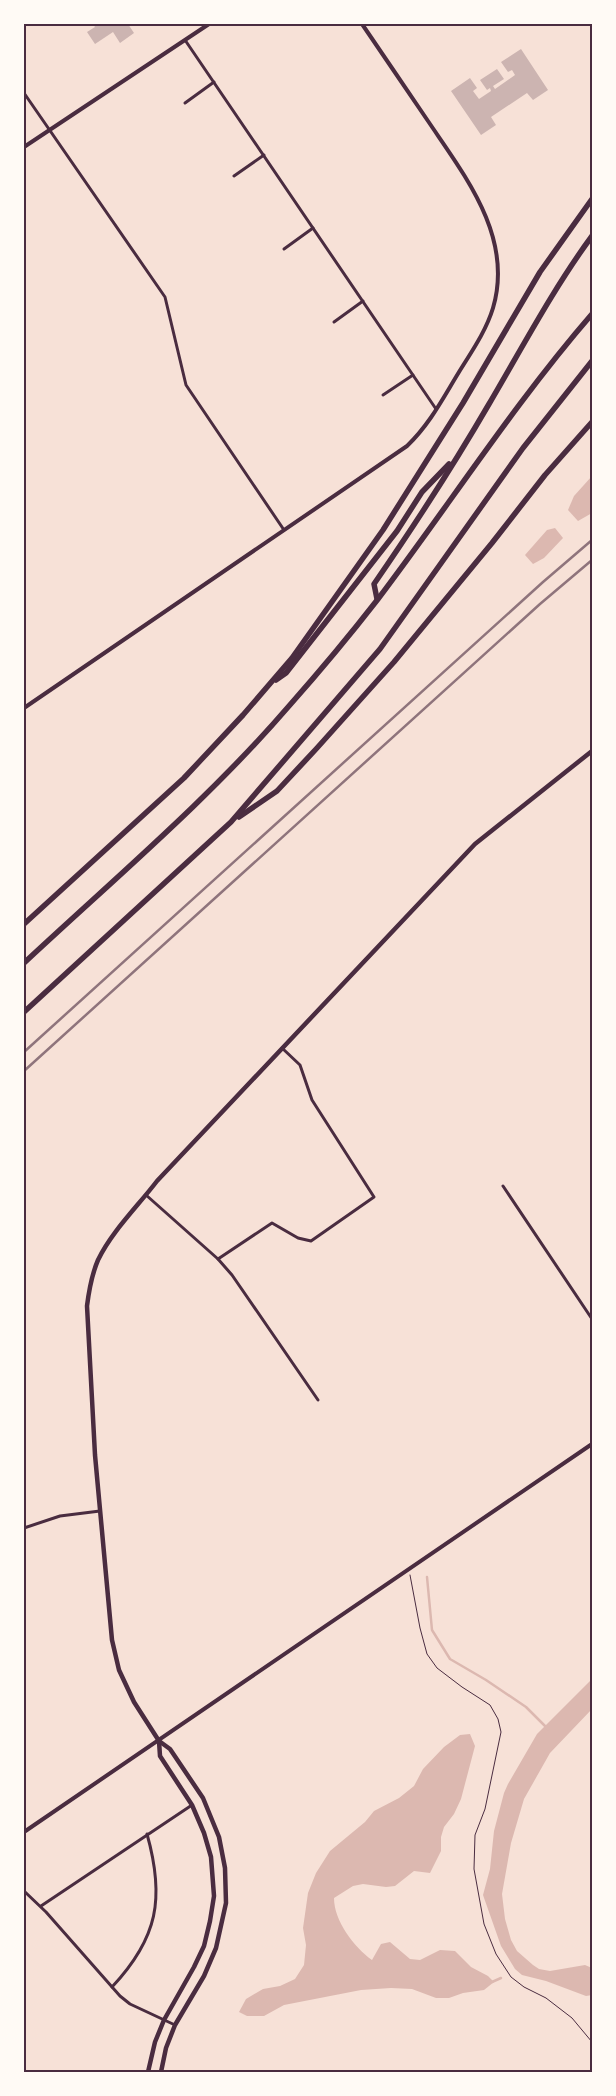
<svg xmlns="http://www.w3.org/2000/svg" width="616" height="2096" viewBox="0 0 616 2096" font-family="'Asap Condensed',sans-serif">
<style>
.water{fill:#dcb8b0}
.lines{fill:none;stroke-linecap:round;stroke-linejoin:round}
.stream{stroke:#dcb8b0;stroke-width:2.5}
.building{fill:#ccb4b1}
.path{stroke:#4a2c40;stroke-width:1}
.minor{stroke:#4a2c40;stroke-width:3}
.tertiary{stroke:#4a2c40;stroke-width:4}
.secondary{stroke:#4a2c40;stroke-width:4.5}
.motorway{stroke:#4a2c40;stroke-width:5.5}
.rail{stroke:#8f747c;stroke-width:2.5}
.neatline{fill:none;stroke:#4a2c40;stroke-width:2}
</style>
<rect width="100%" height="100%" fill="#f7e1d7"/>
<g class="water">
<polygon points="592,476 592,513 578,521 568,510 574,496"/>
<polygon points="555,528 563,538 544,558 533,564 525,555 547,530"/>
<polygon points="592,1679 592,1709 550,1753 524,1799 511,1843 502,1894 505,1919 511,1940 517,1951 533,1965 539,1969 550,1971 585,1965 592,1968 592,1995 586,1996 546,1981 522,1975 515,1969 501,1946 483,1895 490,1869 494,1831 504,1793 508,1784 537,1734"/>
<path d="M470,1734L475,1746L461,1799L454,1814L444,1827L441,1837V1851L430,1873L414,1871L395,1886L386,1887L363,1884L353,1886L334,1898C334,1921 354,1947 372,1960L381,1944L390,1942L410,1959L420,1960L440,1950L455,1951L471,1967L488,1976L494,1982L484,1990L463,1993L449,1998H436L412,1989L391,1988L361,1990L284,2005L264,2016H247L239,2012L246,1999L263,1989L280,1986L295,1979L304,1965L306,1945L303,1928L308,1893L316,1873L330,1851L365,1822L374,1811L399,1798L414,1786L423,1769L444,1747L460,1735Z"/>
</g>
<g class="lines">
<g class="stream">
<polyline points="427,1577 432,1630 450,1659 486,1680 526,1707 548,1729"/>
<polyline points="492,1982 501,1978"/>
</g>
</g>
<g class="building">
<polygon points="93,24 128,24 134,33 120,43 113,32 95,44 87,32 95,27"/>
<polygon points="521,49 548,90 533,100 527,93 491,117 496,125 481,135 451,91 470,78 477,88 473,91 479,99 491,91 490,88 487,90 480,80 497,69 504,79 493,86 495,89 515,75 512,70 508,72 501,62"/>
</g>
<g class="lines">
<polyline class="path" points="410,1575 420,1628 427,1654 437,1668 462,1687 490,1705 498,1719 501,1732 485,1809 475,1835 474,1869 484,1924 496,1954 511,1977 524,1987 546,1998 572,2018 592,2042"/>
<g class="minor">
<polyline points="185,40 436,409"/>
<polyline points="24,93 165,297 186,385 284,530"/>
<polyline points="185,103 214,82"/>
<polyline points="234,176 264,155"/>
<polyline points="284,249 313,228"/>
<polyline points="334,322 363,301"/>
<polyline points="383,395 413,375"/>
<polyline points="503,1186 592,1319"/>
<polyline points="146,1195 218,1259 232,1275 318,1400"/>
<polyline points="218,1259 272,1223 298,1238 311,1241 374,1197 312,1100 300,1065 282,1048"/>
<polyline points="24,1528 60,1516 100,1511"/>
<polyline points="24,1891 46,1912 120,1996 130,2004 175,2025"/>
<polyline points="41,1906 192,1805"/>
<path d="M112,1987C158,1938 165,1898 147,1834"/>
</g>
<g class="tertiary">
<polyline points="24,147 209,24"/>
<path d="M24,708L407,446C430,424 443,398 459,372C472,351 486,331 493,308C514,237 465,176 428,121C406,89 384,56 362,24"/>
<polyline points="24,1832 592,1444"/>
</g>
<g class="secondary">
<polyline points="148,2072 155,2042 164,2020 194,1967 204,1946 210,1921 214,1896 211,1857 204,1833 192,1805 160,1756 159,1741"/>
<path d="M161,2072L166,2048L175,2025L204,1976L216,1948L226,1903L225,1868L219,1837L203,1798L170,1749L159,1741L134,1702L119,1670L112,1640L95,1455L87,1306C89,1290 92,1274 98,1260C112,1231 138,1206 157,1181L475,844L592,751"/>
</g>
<g class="motorway">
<path d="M377,599L374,584C414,526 453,466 489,404C522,348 553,289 592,236"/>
<polyline points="276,680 286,673 397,531 422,492 449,464"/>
<polyline points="239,817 277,791 317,748 394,662 492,543 545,475 592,422"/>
<polyline points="24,924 184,778 243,715 292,658 383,530 463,403 540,272 592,199"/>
<path d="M24,963C114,879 209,799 289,706C320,671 350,635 378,599C450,504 514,404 592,314"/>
<polyline points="24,1012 231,822 380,649 523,448 592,361"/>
</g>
<g class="rail">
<polyline points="24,1052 543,582 592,540"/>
<polyline points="24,1071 540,604 592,560"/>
</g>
</g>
<rect width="616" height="2096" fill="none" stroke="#fffaf5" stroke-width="50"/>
<rect x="25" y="25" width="566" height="2046" class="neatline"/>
</svg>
